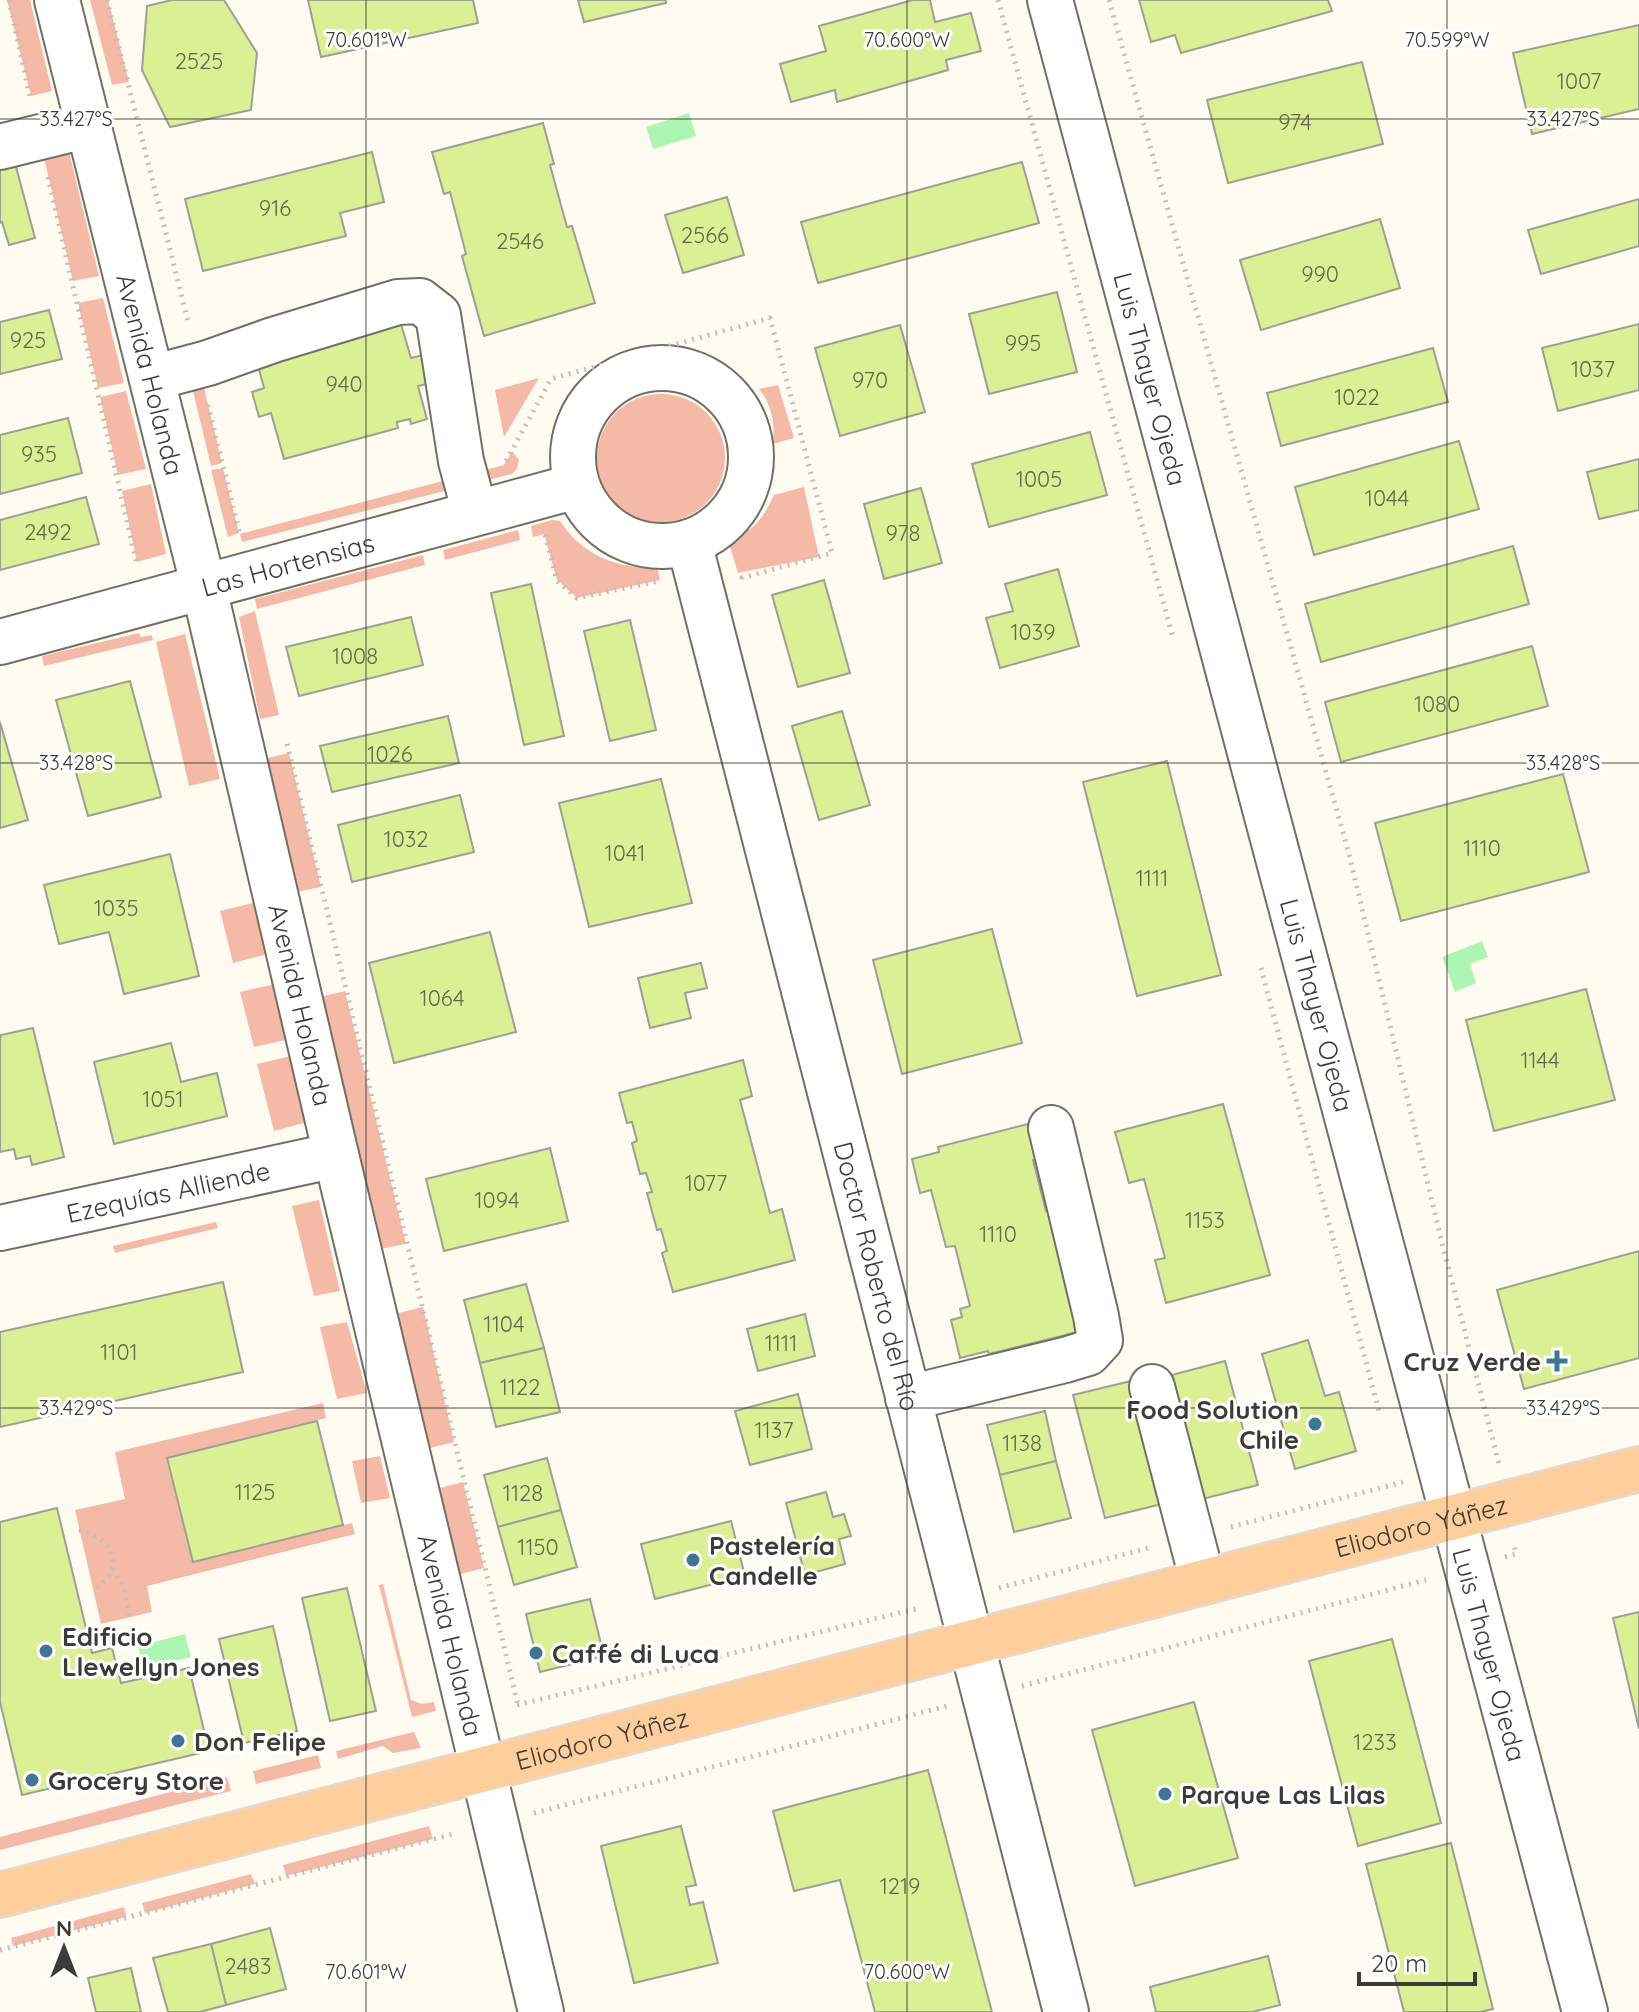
<svg xmlns="http://www.w3.org/2000/svg" width="1639" height="2012" viewBox="0 0 1639 2012" font-family="Quicksand,sans-serif">
<style>
.green{fill:#f5b9a7}
.water{fill:#adf5b2}
.building{fill:#dbef95;stroke:#9da096;stroke-width:2}
.lines{fill:none;stroke-linecap:round;stroke-linejoin:round}
.minor-casing{stroke:#726f65;stroke-width:48}
.major-casing{stroke:#dcdcdb;stroke-width:48}
.path{stroke:#c3bfb6;stroke-width:5;stroke-dasharray:2 6;stroke-linecap:butt}
.minor{stroke:#fff;stroke-width:44}
.major{stroke:#fece9c;stroke-width:44}
.ticks{fill:none;stroke:#3d3b37;stroke-width:2;stroke-opacity:0.45}
.poi-dot{fill:#3d7790;stroke:#fff;stroke-width:3}
.labels{text-anchor:middle;dominant-baseline:central;stroke-width:6;stroke-linejoin:round;paint-order:stroke}
.number-label{font-size:22px;fill:#64684e}
.street-label{font-size:26px;fill:#3d3b37;stroke:#fff}
.poi-label{font-size:26px;font-weight:bold;fill:#3d3b37;stroke:#fff;text-anchor:start}
.ticks-label{font-size:20px;text-anchor:middle;fill:#3d3b37;stroke:#fff;stroke-width:6;stroke-linejoin:round;paint-order:stroke}
</style>
<rect width="100%" height="100%" fill="#fffbf0"/>
<g class="green">
<polygon points="7,0 30,0 52,91 31,96"/>
<polygon points="90,0 108,0 129,82 112,85"/>
<polygon points="64,131 99,276 73,281 39,137"/>
<polygon points="103,298 124,383 98,388 78,303"/>
<polygon points="199,366 222,463 211,466 188,370"/>
<polygon points="539,378 504,437 495,390"/>
<path d="M778,385L794,438L773,444C775,424 772,405 759,389Z"/>
<polygon points="126,391 146,469 118,475 100,397"/>
<circle cx="661" cy="458" r="64"/>
<polygon points="512,451 519,460 517,469 512,474 242,542 240,534 504,465"/>
<polygon points="223,468 239,533 228,537 211,470"/>
<polygon points="151,484 166,554 137,562 122,491"/>
<path d="M804,487L819,557L738,573L728,540C753,532 763,519 774,495Z"/>
<path d="M552,520L560,521C581,554 619,571 657,566L660,580L577,598L557,580L544,534L533,537L531,526Z"/>
<polygon points="518,530 520,540 445,560 443,550"/>
<polygon points="423,555 425,565 257,609 255,599"/>
<polygon points="255,611 279,715 260,719 239,617"/>
<polygon points="139,633 141,637 152,635 153,640 44,666 42,656"/>
<polygon points="185,634 220,779 189,786 156,642"/>
<polygon points="289,753 321,887 297,892 268,758"/>
<polygon points="253,903 268,954 233,963 220,911"/>
<polygon points="275,984 290,1039 254,1047 240,992"/>
<polygon points="345,991 406,1244 380,1249 320,997"/>
<polygon points="295,1055 311,1121 274,1131 257,1064"/>
<polygon points="319,1200 340,1291 314,1296 292,1206"/>
<polygon points="216,1222 218,1228 115,1253 113,1246"/>
<polygon points="423,1307 454,1442 426,1449 394,1314"/>
<polygon points="347,1322 367,1393 337,1399 320,1327"/>
<polygon points="323,1403 326,1418 166,1458 193,1562 352,1523 355,1534 147,1586 152,1612 101,1624 75,1510 125,1499 115,1452"/>
<polygon points="380,1456 390,1498 361,1503 352,1461"/>
<polygon points="463,1482 484,1568 457,1575 436,1489"/>
<polygon points="383,1584 411,1700 422,1704 434,1702 436,1711 412,1717 379,1585"/>
<polygon points="414,1732 421,1748 393,1753 383,1746 338,1759 336,1751"/>
<polygon points="318,1755 321,1768 256,1784 253,1771"/>
<polygon points="227,1777 231,1791 0,1850 0,1837"/>
<polygon points="429,1826 433,1839 286,1876 283,1865"/>
<polygon points="251,1874 255,1884 145,1913 142,1903"/>
<polygon points="124,1907 126,1917 13,1946 11,1938"/>
</g>
<g class="water">
<polygon points="689,113 696,136 653,149 646,127"/>
<polygon points="1482,941 1488,957 1470,964 1476,983 1455,992 1442,957"/>
<polygon points="185,1634 191,1657 144,1669 138,1646"/>
</g>
<g class="building">
<polygon points="172,0 224,0 257,53 251,110 170,127 142,70 147,6"/>
<polygon points="308,0 473,0 478,23 321,57"/>
<polygon points="578,0 666,0 666,3 584,22"/>
<polygon points="913,0 930,0 935,22 971,13 981,51 946,60 948,70 837,102 835,90 791,102 780,64 826,51 819,26"/>
<polygon points="1139,0 1328,0 1332,11 1181,53 1175,35 1151,42"/>
<polygon points="1639,25 1639,109 1532,134 1513,53"/>
<polygon points="1362,62 1383,144 1228,183 1207,100"/>
<polygon points="543,123 554,164 550,165 567,227 572,226 595,303 484,336 462,256 466,254 450,192 444,194 432,152"/>
<polygon points="372,152 384,202 340,213 346,236 203,271 185,199"/>
<polygon points="0,161 15,163 35,238 9,245 2,222 0,223"/>
<polygon points="1022,162 1039,223 818,283 801,222"/>
<polygon points="727,197 744,255 683,273 665,215"/>
<polygon points="1639,199 1639,246 1541,274 1528,230"/>
<polygon points="1380,219 1400,288 1261,330 1240,260"/>
<polygon points="1057,292 1077,372 989,394 969,314"/>
<polygon points="49,310 62,359 0,374 0,322"/>
<polygon points="398,314 411,358 423,355 431,383 418,386 427,419 411,424 410,419 397,422 398,428 284,459 271,413 259,417 252,392 264,388 255,355"/>
<polygon points="1639,324 1639,390 1558,411 1542,348"/>
<polygon points="900,325 925,412 840,436 815,348"/>
<polygon points="1433,348 1448,402 1281,446 1267,393"/>
<polygon points="68,418 82,473 0,494 0,435"/>
<polygon points="1090,432 1107,495 989,527 972,464"/>
<polygon points="1459,441 1479,509 1314,555 1295,487"/>
<polygon points="1639,459 1639,510 1599,519 1587,472"/>
<polygon points="921,488 942,563 884,579 864,504"/>
<polygon points="86,497 99,544 0,570 0,520"/>
<polygon points="1513,546 1529,604 1321,662 1305,604"/>
<polygon points="1058,569 1079,646 1000,668 986,618 1013,611 1005,584"/>
<polygon points="824,580 850,673 798,687 772,595"/>
<polygon points="531,584 564,736 524,745 491,593"/>
<polygon points="411,617 423,665 299,696 286,647"/>
<polygon points="630,620 656,730 610,741 584,631"/>
<polygon points="1532,646 1548,706 1341,762 1325,702"/>
<polygon points="130,681 161,797 88,816 56,700"/>
<polygon points="842,711 870,805 819,820 792,726"/>
<polygon points="448,716 459,763 332,792 320,746"/>
<polygon points="0,722 28,820 0,828"/>
<polygon points="1167,761 1221,975 1137,996 1083,782"/>
<polygon points="1563,774 1589,872 1401,921 1375,823"/>
<polygon points="661,779 692,903 589,927 559,803"/>
<polygon points="460,795 474,852 352,882 338,825"/>
<polygon points="170,854 199,976 124,994 109,932 59,944 44,885"/>
<polygon points="992,929 1022,1043 902,1074 873,960"/>
<polygon points="490,932 516,1032 394,1063 369,963"/>
<polygon points="701,963 707,988 685,993 691,1018 650,1028 638,978"/>
<polygon points="1586,989 1615,1100 1494,1131 1466,1020"/>
<polygon points="33,1028 64,1157 32,1165 30,1156 16,1159 14,1149 0,1152 0,1040 1,1035"/>
<polygon points="171,1043 181,1082 217,1073 227,1116 114,1144 94,1062"/>
<polygon points="743,1060 752,1096 740,1100 770,1213 782,1209 795,1260 673,1292 662,1253 667,1251 661,1229 657,1230 647,1193 652,1192 646,1173 640,1174 632,1143 637,1141 632,1122 627,1123 619,1093"/>
<polygon points="1223,1104 1270,1275 1166,1303 1155,1260 1165,1258 1144,1179 1129,1183 1115,1132"/>
<polygon points="1028,1124 1029,1129 1040,1126 1039,1159 1033,1160 1046,1211 1055,1209 1082,1331 989,1354 988,1351 960,1358 951,1320 962,1317 960,1309 970,1306 955,1246 946,1247 931,1190 920,1193 912,1159 939,1152 938,1147"/>
<polygon points="550,1148 568,1221 444,1251 426,1179"/>
<polygon points="1639,1251 1639,1358 1524,1389 1497,1290"/>
<polygon points="223,1282 243,1372 0,1427 0,1332"/>
<polygon points="526,1284 544,1348 480,1363 464,1300"/>
<polygon points="805,1314 815,1356 758,1371 747,1329"/>
<polygon points="1308,1340 1325,1396 1339,1392 1356,1451 1295,1469 1262,1354"/>
<polygon points="544,1348 560,1412 496,1427 480,1363"/>
<polygon points="1225,1361 1258,1485 1202,1499 1168,1376"/>
<polygon points="1135,1380 1166,1503 1105,1518 1073,1395"/>
<polygon points="798,1394 812,1449 750,1465 735,1411"/>
<polygon points="1045,1411 1056,1461 1000,1475 987,1425"/>
<polygon points="317,1421 343,1525 193,1562 167,1458"/>
<polygon points="547,1458 561,1510 498,1527 484,1475"/>
<polygon points="1056,1461 1071,1518 1014,1532 1000,1475"/>
<polygon points="826,1492 833,1517 844,1514 851,1536 839,1539 845,1564 805,1575 786,1503"/>
<polygon points="57,1508 92,1653 112,1648 121,1683 189,1668 209,1751 22,1795 0,1702 0,1522"/>
<polygon points="561,1510 577,1567 514,1585 498,1527"/>
<polygon points="731,1521 745,1576 655,1599 641,1544"/>
<polygon points="347,1588 376,1711 330,1721 302,1598"/>
<polygon points="590,1599 604,1656 540,1672 526,1614"/>
<polygon points="1639,1612 1639,1729 1613,1618"/>
<polygon points="273,1626 297,1731 244,1743 219,1639"/>
<polygon points="1392,1639 1441,1823 1358,1846 1309,1661"/>
<polygon points="1194,1702 1238,1858 1135,1886 1092,1730"/>
<polygon points="928,1770 992,2012 875,2012 840,1880 794,1891 773,1811"/>
<polygon points="681,1826 696,1885 686,1887 690,1905 703,1902 718,1963 634,1983 601,1846"/>
<polygon points="1451,1843 1493,2009 1480,2012 1404,2012 1366,1864"/>
<polygon points="270,1928 286,1989 226,2005 211,1944"/>
<polygon points="211,1944 226,2005 200,2012 168,2012 153,1958"/>
<polygon points="1268,1956 1280,2005 1252,2012 1156,2012 1150,1987"/>
<polygon points="131,1968 141,2012 96,2012 88,1978"/>
</g>
<g class="lines">
<defs>
<g id="minor">
<path id="s1" d="M57,0L204,588L336,1155L541,2012"/>
<path id="s2" d="M1050,0L1585,2012"/>
<polyline points="0,147 89,125"/>
<circle cx="662" cy="457" r="89"/>
<polyline points="152,378 208,363 273,340 398,302 420,301 438,315 461,461 475,513"/>
<path id="s3" d="M689,542L1066,2012"/>
<path id="s4" d="M0,642L577,486"/>
<path id="s5" d="M0,1228L336,1155"/>
<polyline points="1152,1387 1203,1582"/>
<polyline points="908,1398 1065,1360 1088,1353 1100,1340 1096,1316 1051,1128"/>
</g>
<g id="major">
<path id="s6" d="M0,1895L1639,1469"/>
</g>
</defs>
<use href="#minor" class="minor-casing"/>
<use href="#major" class="major-casing"/>
<g class="path">
<polyline points="9,0 30,97"/>
<polyline points="107,0 189,325"/>
<polyline points="998,0 1173,638"/>
<polyline points="1109,0 1349,854 1441,1239 1499,1464"/>
<polyline points="48,177 137,565"/>
<polyline points="208,405 240,535"/>
<polyline points="506,461 551,379 770,318 832,553 742,578 743,582"/>
<polyline points="545,535 557,581 577,598 659,581"/>
<polyline points="287,744 518,1705"/>
<polyline points="1261,968 1380,1415"/>
<polyline points="1231,1527 1403,1482"/>
<path d="M79,1530C115,1537 127,1571 93,1590"/>
<polyline points="1505,1557 1516,1554 1514,1544"/>
<polyline points="113,1569 124,1588 130,1617"/>
<polyline points="999,1588 1152,1547"/>
<polyline points="1022,1686 1426,1580"/>
<polyline points="517,1705 920,1608"/>
<polyline points="534,1813 947,1706"/>
<polyline points="0,1950 457,1833"/>
</g>
<use href="#minor" class="minor"/>
<use href="#major" class="major"/>
</g>
<path class="ticks" d="M366,0V2012M907,0V2012M1447,0V2012M0,119H1639M0,763H1639M0,1408H1639"/>
<g class="poi-dot">
<path d="M1553 1349h8v8h8v8h-8v8h-8v-8h-8v-8h8z"/>
<circle cx="1315" cy="1424" r="8"/>
<circle cx="693" cy="1560" r="8"/>
<circle cx="46" cy="1651" r="8"/>
<circle cx="536" cy="1653" r="8"/>
<circle cx="178" cy="1741" r="8"/>
<circle cx="32" cy="1780" r="8"/>
<circle cx="1165" cy="1794" r="8"/>
</g>
<g class="labels">
<g class="number-label">
<text x="199" y="61">2525</text>
<text x="1579" y="81">1007</text>
<text x="1295" y="122">974</text>
<text x="275" y="208">916</text>
<text x="705" y="235">2566</text>
<text x="520" y="241">2546</text>
<text x="1320" y="274">990</text>
<text x="28" y="340">925</text>
<text x="1023" y="343">995</text>
<text x="1593" y="369">1037</text>
<text x="870" y="380">970</text>
<text x="344" y="384">940</text>
<text x="1357" y="397">1022</text>
<text x="39" y="454">935</text>
<text x="1039" y="479">1005</text>
<text x="1387" y="498">1044</text>
<text x="48" y="532">2492</text>
<text x="903" y="533">978</text>
<text x="1033" y="632">1039</text>
<text x="355" y="656">1008</text>
<text x="1437" y="704">1080</text>
<text x="390" y="754">1026</text>
<text x="406" y="839">1032</text>
<text x="1482" y="848">1110</text>
<text x="625" y="853">1041</text>
<text x="1152" y="878">1111</text>
<text x="116" y="908">1035</text>
<text x="442" y="998">1064</text>
<text x="1540" y="1060">1144</text>
<text x="163" y="1099">1051</text>
<text x="706" y="1183">1077</text>
<text x="497" y="1200">1094</text>
<text x="1205" y="1220">1153</text>
<text x="998" y="1234">1110</text>
<text x="504" y="1324">1104</text>
<text x="781" y="1343">1111</text>
<text x="119" y="1352">1101</text>
<text x="520" y="1387">1122</text>
<text x="774" y="1430">1137</text>
<text x="1022" y="1443">1138</text>
<text x="255" y="1492">1125</text>
<text x="523" y="1493">1128</text>
<text x="538" y="1547">1150</text>
<text x="1375" y="1742">1233</text>
<text x="900" y="1886">1219</text>
<text x="248" y="1966">2483</text>
</g>
<g class="street-label">
<text stroke="none"><textPath href="#s1" startOffset="386">Avenida Holanda</textPath></text>
<text stroke="none"><textPath href="#s2" startOffset="392">Luis Thayer Ojeda</textPath></text>
<text stroke="none"><textPath href="#s4" startOffset="298">Las Hortensias</textPath></text>
<text stroke="none"><textPath href="#s1" startOffset="1034">Avenida Holanda</textPath></text>
<text stroke="none"><textPath href="#s2" startOffset="1040">Luis Thayer Ojeda</textPath></text>
<text stroke="none"><textPath href="#s5" startOffset="172">Ezequías Alliende</textPath></text>
<text stroke="none"><textPath href="#s3" startOffset="758">Doctor Roberto del Río</textPath></text>
<text stroke="none"><textPath href="#s6" startOffset="1468">Eliodoro Yáñez</textPath></text>
<text stroke="none"><textPath href="#s1" startOffset="1682">Avenida Holanda</textPath></text>
<text stroke="none"><textPath href="#s2" startOffset="1712">Luis Thayer Ojeda</textPath></text>
<text stroke="none"><textPath href="#s6" startOffset="622">Eliodoro Yáñez</textPath></text>
</g>
<g class="poi-label">
<text x="1541" y="1361" text-anchor="end">Cruz Verde</text>
<text x="1299" y="1409" text-anchor="end">Food Solution<tspan x="1299" dy="30">Chile</tspan></text>
<text x="709" y="1545">Pastelería<tspan x="709" dy="30">Candelle</tspan></text>
<text x="62" y="1636">Edificio<tspan x="62" dy="30">Llewellyn Jones</tspan></text>
<text x="552" y="1653">Caffé di Luca</text>
<text x="194" y="1741">Don Felipe</text>
<text x="48" y="1780">Grocery Store</text>
<text x="1181" y="1794">Parque Las Lilas</text>
</g>
</g>
<g class="ticks-label">
<text x="366" y="47">70.601°W</text>
<text x="907" y="47">70.600°W</text>
<text x="1447" y="47">70.599°W</text>
<text x="76" y="126">33.427°S</text>
<text x="1563" y="126">33.427°S</text>
<text x="76" y="770">33.428°S</text>
<text x="1563" y="770">33.428°S</text>
<text x="76" y="1415">33.429°S</text>
<text x="1563" y="1415">33.429°S</text>
<text x="366" y="1979">70.601°W</text>
<text x="907" y="1979">70.600°W</text>
</g>
<g transform="translate(64 1948)" stroke="#ffffff" stroke-width="6" paint-order="stroke">
<path d="M0-6L14 30L0 20L-14 30Z" fill="#3d3b37"/>
<text y="-12" font-size="22" font-weight="bold" text-anchor="middle" fill="#3d3b37">N</text>
</g>
<path d="M1359 1972v12h116v-12" fill="none" stroke="#3d3b37" stroke-width="4"/>
<text x="1371" y="1972" font-size="24" fill="#3d3b37" stroke="#ffffff" stroke-width="6" paint-order="stroke">20 m</text>
</svg>
